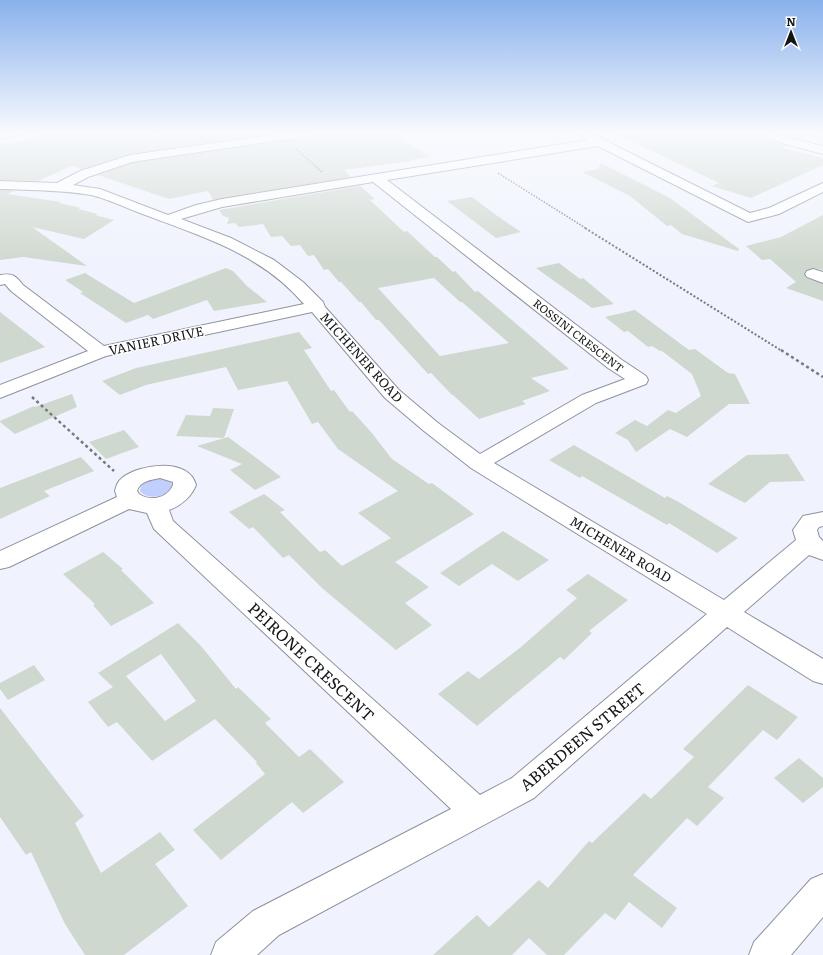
<svg xmlns="http://www.w3.org/2000/svg" width="823" height="955" viewBox="0 0 823 955" font-family="Literata,serif">
<style>
.green{fill:#c1cfff}
.building{fill:#cfd8ce;fill-rule:evenodd}
.lines{fill:none;stroke-linecap:round;stroke-linejoin:round}
.minor-casing{stroke:#8e929d;stroke-width:2}
.path-far2{stroke:#777980;stroke-width:1.5;stroke-dasharray:1.5 1.5;stroke-linecap:butt}
.path-far1{stroke:#777980;stroke-width:2;stroke-dasharray:2 2;stroke-linecap:butt}
.path{stroke:#777980;stroke-width:2.5;stroke-dasharray:3 3;stroke-linecap:butt}
.minor{fill:#fff;fill-rule:evenodd}
.labels{text-anchor:middle;dominant-baseline:central;stroke-width:3;stroke-linejoin:round;paint-order:stroke}
.far-street-label{font-size:11px;fill:#141519;stroke:#fff}
.street-label{font-size:13px;fill:#141519;stroke:#fff}
.near-street-label{font-size:16px;fill:#141519;stroke:#fff}
</style>
<rect width="100%" height="100%" fill="#f0f3fd"/>
<path class="green" d="M159,478L171,482L172,485L169,491C161,497 147,500 140,491C141,481 151,479 159,478Z"/>
<g class="building">
<polygon points="63,132 152,132 152,137 191,132 285,132 130,154 81,169 72,166 38,181 0,180 0,145"/>
<polygon points="323,132 390,132 430,157 411,160 412,161 344,170 351,177 213,200 208,191 169,199 98,175 132,163 316,136"/>
<polygon points="612,132 754,132 756,135 786,146 782,148 823,158 823,165 751,198 712,186 719,183"/>
<polygon points="775,132 819,132 802,140"/>
<polygon points="601,163 670,198 739,249 738,251 682,234 671,225 667,226 630,196 582,172 598,169"/>
<path d="M360,186L375,199L370,200L404,232L407,231L435,257H437L453,272L455,271L475,292L478,291L569,369L531,378L550,391L522,401L526,404L479,419L453,395H452L431,373L428,374L379,320H376L361,302H359L341,282H339L328,269L324,270L314,255L308,256L300,245L291,246L282,236L271,237L263,224L239,227L235,223L227,224L229,218L223,216L219,210ZM434,278L460,302H462L509,343L440,356L378,288Z"/>
<polygon points="0,190 14,191 7,194 61,202 59,203 81,208 78,209 98,214 95,215 114,220 84,239 32,227 87,266 23,257 0,260"/>
<polygon points="472,197 496,215 521,232 496,238 447,201"/>
<polygon points="823,215 823,270 813,268 807,270 804,273 806,278 823,284 823,301 786,288 796,282 770,259 762,260 746,246 781,237"/>
<polygon points="559,263 580,279 583,278 614,304 592,308 536,268"/>
<polygon points="226,268 233,271 247,286 267,302 214,311 207,300 153,319 148,315 126,323 80,293 83,292 65,280 85,273 134,303"/>
<polygon points="635,310 689,350 695,349 728,373 735,374 750,404 729,404 687,437 670,429 636,452 628,440 615,433 635,420 647,426 668,410 676,413 701,396 692,374 662,351 660,351 652,346 648,347 628,331 624,332 605,317"/>
<polygon points="0,312 45,347 0,363"/>
<polygon points="299,332 312,348 304,350 331,391 334,390 350,412 352,411 371,432 392,459 429,484 432,483 474,514 395,562 429,587 405,603 432,625 396,650 322,588 289,555 283,558 253,527 249,529 229,512 264,494 285,510 280,512 320,552 325,550 342,566 391,538 358,513 398,491 338,449 318,422 312,424 287,381 238,390 226,367 146,385 120,395 102,381 136,368"/>
<polygon points="72,394 77,407 15,434 0,422 0,421 34,406 35,407"/>
<polygon points="213,408 234,409 224,438 176,436 186,415 210,416"/>
<polygon points="124,430 139,447 106,459 89,442"/>
<polygon points="228,437 259,460 281,477 255,490 230,470 242,464 197,446"/>
<polygon points="574,445 665,498 667,496 677,501 738,538 717,553 669,523 667,525 582,476 580,478 549,460"/>
<polygon points="788,454 805,481 770,482 745,503 708,484 747,455"/>
<polygon points="81,457 94,471 44,491 50,496 0,519 0,488"/>
<polygon points="503,531 549,560 518,581 492,564 459,586 440,573"/>
<polygon points="103,552 123,569 121,570 154,603 111,626 93,605 95,604 63,574"/>
<polygon points="588,574 628,600 589,631 592,633 564,660 560,657 477,726 438,694 468,671 479,679 521,647 577,598 566,590"/>
<path d="M178,623L201,646L236,689L238,687L271,719L265,723L299,757L310,749L344,782L303,813L292,802L221,860L193,830L265,774L256,763L257,762L215,719L152,761L117,722L108,727L88,702L113,687L98,673ZM161,654L196,701L165,721L126,676Z"/>
<polygon points="34,665 45,680 8,700 0,689 0,683"/>
<polygon points="748,685 798,717 777,740 763,730 708,787 724,798 697,826 687,818 633,875 677,908 662,928 629,902 615,920 605,913 564,955 547,955 529,938 512,955 433,955 477,915 489,927 539,880 548,888 589,841 592,843 644,793 651,799 694,757 683,749"/>
<polygon points="0,708 84,816 75,823 101,873 160,832 175,850 155,864 188,906 124,955 85,955 65,924 31,852 26,855 0,817"/>
<polygon points="799,758 823,778 823,787 803,803 774,778"/>
</g>
<g class="lines">
<defs>
<g id="minor">
<polygon points="4,132 24,132 22,134 0,139 0,133"/>
<path d="M294,132H322L316,135L132,162L88,177L73,185L100,189L168,215L196,205L222,199L587,140L580,135L585,132L590,133L750,213L769,208L823,183V192L779,214L748,222L598,146L387,180L622,360L646,376L648,380L646,384L596,403L494,463L724,600L796,540L793,530L803,516L823,512V526L819,527L817,530L819,537L823,541V560L809,555L744,612L823,659V684L813,681L727,627L534,798L279,935L257,955H211L216,942L253,911L451,809L154,529L147,513L129,509L9,567L0,569V551L117,497L115,491C116,486 118,481 122,478C139,464 189,457 196,485C192,496 181,506 169,510L173,521L480,795L512,778L707,614L471,468L424,431L385,398L312,312L106,356L0,398V385L88,351L11,291L5,284L0,285V275C12,273 15,275 23,285L104,346L304,304C262,255 206,238 148,216C130,210 109,199 91,195C61,190 30,190 0,189V181L57,183L80,171L130,155ZM373,182L608,368L625,379L582,395L480,454L438,423L399,390L325,307L323,302L303,282L274,260L231,238L181,219L222,207ZM160,478L173,482V485C168,498 150,502 139,494L137,491C140,481 151,480 160,478Z"/>
<polygon points="755,132 771,132 793,139 823,146 823,154 785,144 757,134"/>
<polygon points="813,269 823,272 823,283 807,277 805,274 807,271"/>
<polygon points="823,874 823,917 791,955 749,955 754,942 811,879"/>
</g>
</defs>
<use href="#minor" class="minor-casing"/>
<g class="path-far2">
<polyline points="296,149 322,172"/>
<polyline points="498,173 587,229"/>
</g>
<polyline class="path-far1" points="585,228 782,351"/>
<g class="path">
<polyline points="781,350 823,377"/>
<polyline points="32,397 114,471"/>
</g>
<use href="#minor" class="minor"/>
</g>
<linearGradient id="sky" x2="0" y2="1"><stop stop-color="#89b1ec"/><stop offset="0.5" stop-color="#f8fafe"/><stop offset="1" stop-color="#f8fafe" stop-opacity="0"/></linearGradient>
<rect width="823" height="265" fill="url(#sky)"/>
<g class="labels">
<g class="far-street-label">
<text transform="translate(579 335) rotate(38)">ROSSINI CRESCENT</text>
</g>
<g class="street-label">
<text transform="translate(156 340) rotate(-12)">VANIER DRIVE</text>
<text transform="translate(362 357) rotate(48)">MICHENER ROAD</text>
<text transform="translate(621 549) rotate(31)">MICHENER ROAD</text>
</g>
<g class="near-street-label">
<text transform="translate(312 661) rotate(43)">PEIRONE CRESCENT</text>
<text transform="translate(582 736) rotate(-40)">ABERDEEN STREET</text>
</g>
</g>
<g transform="translate(791 32)" stroke="#ffffff" stroke-width="3" paint-order="stroke">
<path d="M0-3L7 15L0 10L-7 15Z" fill="#141519"/>
<text y="-6" font-size="11" font-weight="bold" text-anchor="middle" fill="#141519">N</text>
</g>
</svg>
